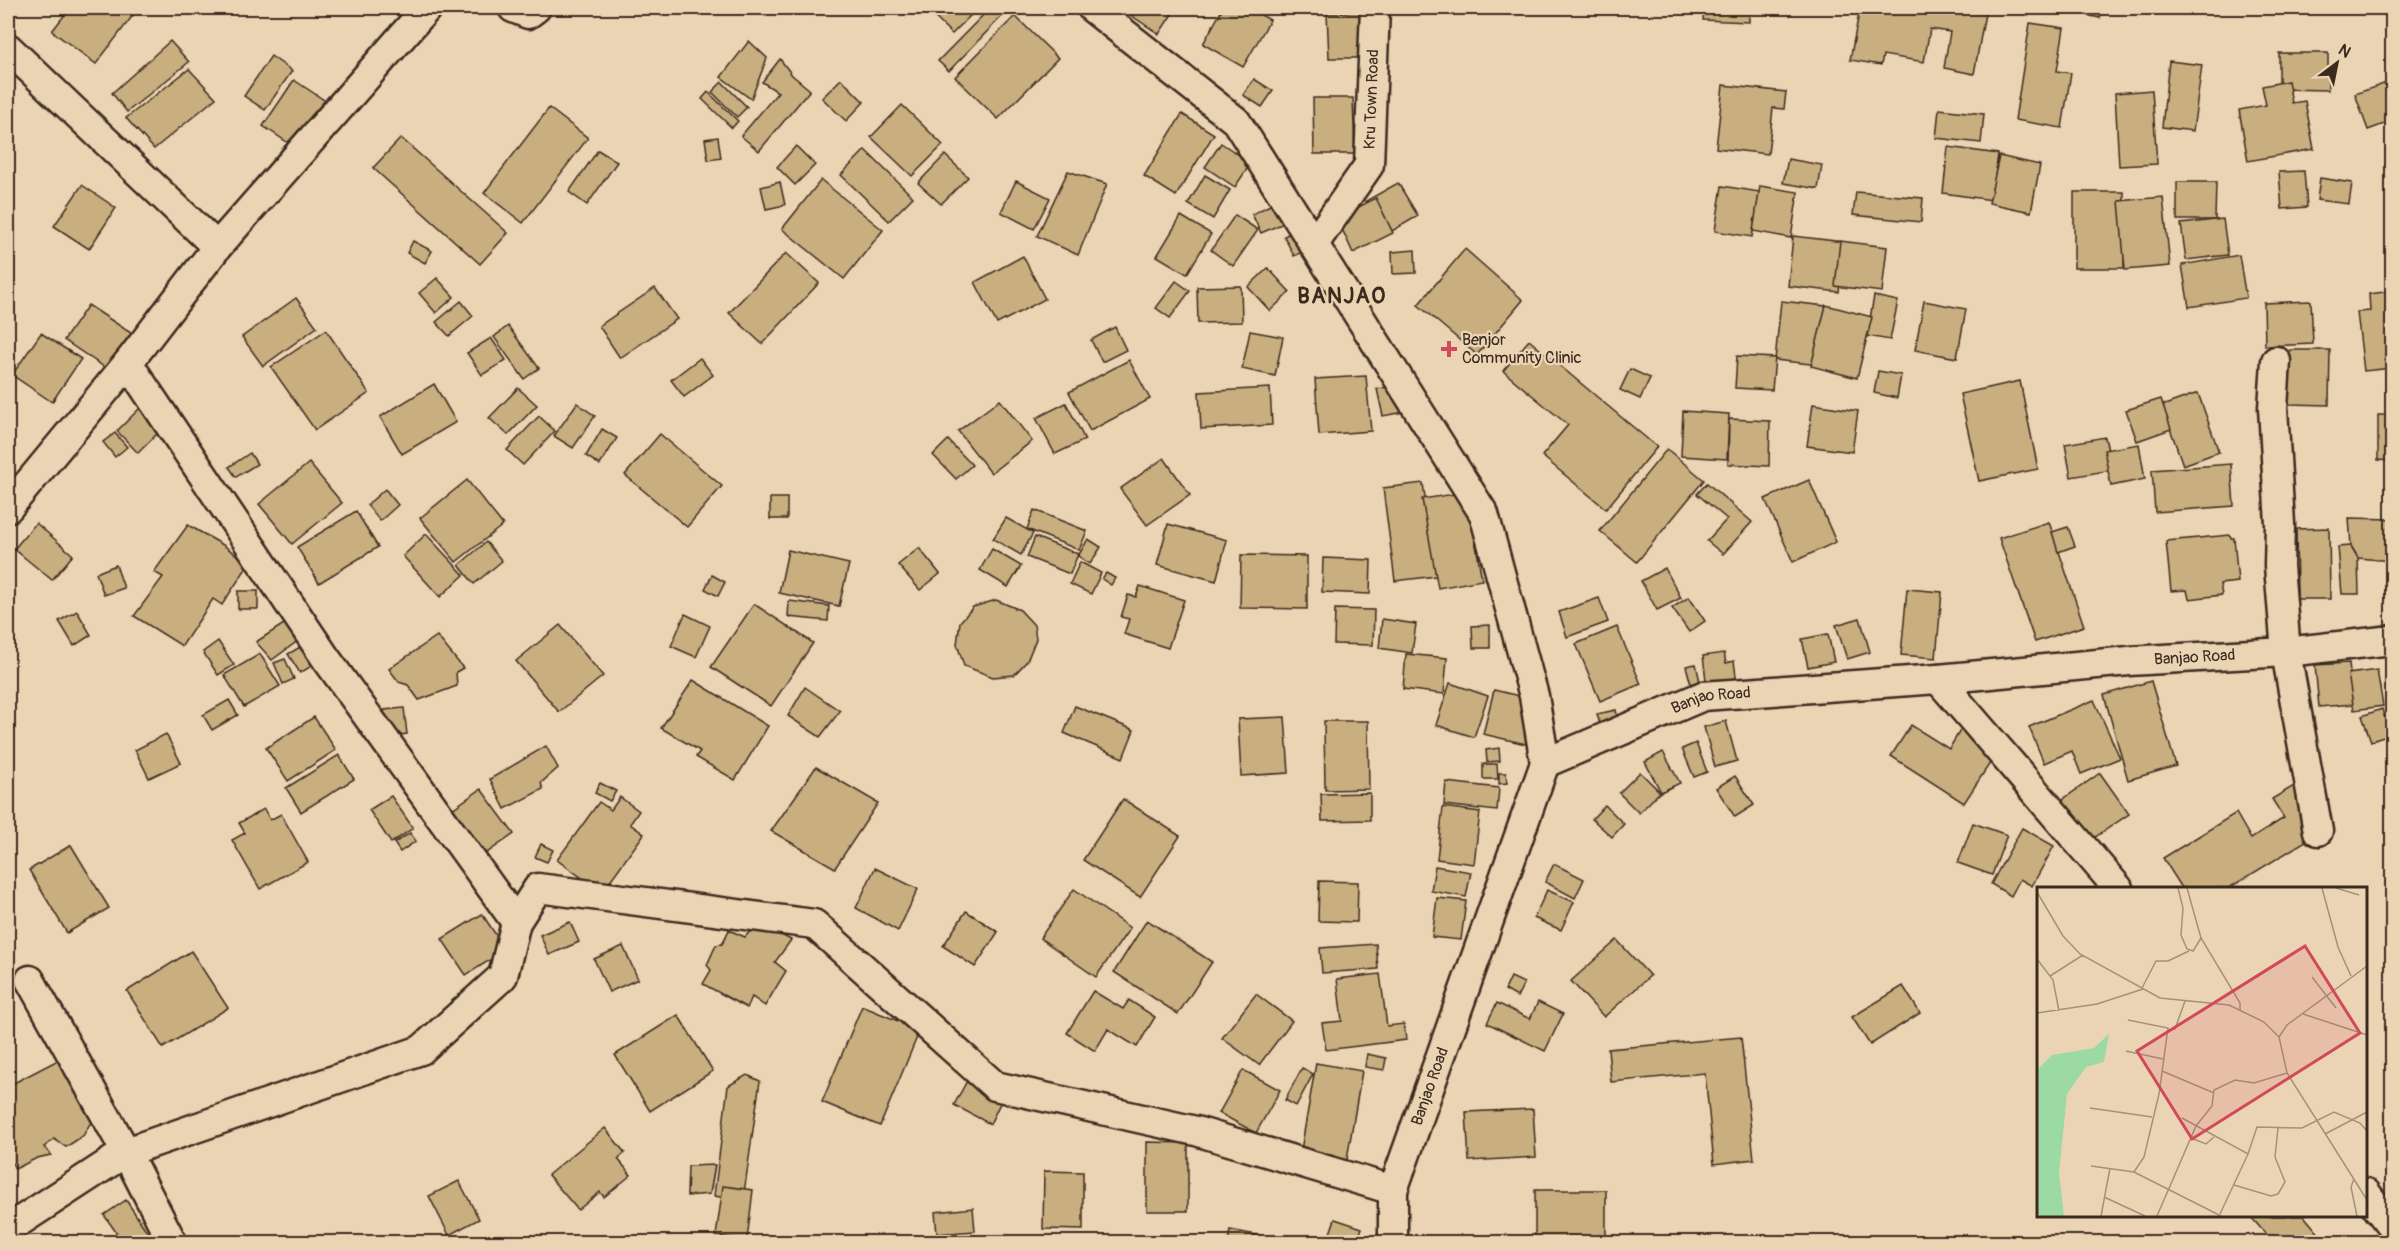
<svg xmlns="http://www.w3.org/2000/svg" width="2400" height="1250" viewBox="0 0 2400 1250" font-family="Pangolin,sans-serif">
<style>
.building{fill:#c9ae7f;stroke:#3b2a1e;stroke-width:1.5}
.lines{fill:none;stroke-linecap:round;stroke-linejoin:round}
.minor-casing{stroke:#3b2a1e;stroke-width:33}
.minor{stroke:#ebd4b4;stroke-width:28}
.poi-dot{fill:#d1495b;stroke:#ebd4b4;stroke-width:2}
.labels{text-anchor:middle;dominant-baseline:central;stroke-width:4.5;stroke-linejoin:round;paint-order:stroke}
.street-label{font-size:16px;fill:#3b2a1e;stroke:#ebd4b4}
.poi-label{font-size:16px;fill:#3b2a1e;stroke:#ebd4b4;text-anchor:start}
.district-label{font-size:22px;font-weight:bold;letter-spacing:1.5px;fill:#3b2a1e;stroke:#ebd4b4}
.inset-road{fill:none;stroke:#a59078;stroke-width:1.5}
.view{fill:#d1495b;fill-opacity:0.15;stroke:#d1495b;stroke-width:3}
.inset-edge{fill:none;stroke:#3b2a1e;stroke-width:3}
</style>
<rect width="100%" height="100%" fill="#ebd4b4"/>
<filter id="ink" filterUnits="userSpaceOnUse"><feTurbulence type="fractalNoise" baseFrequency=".0167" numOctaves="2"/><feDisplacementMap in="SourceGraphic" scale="12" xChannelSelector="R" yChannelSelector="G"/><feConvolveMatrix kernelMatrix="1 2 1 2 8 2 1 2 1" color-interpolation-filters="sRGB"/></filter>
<g filter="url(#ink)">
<g class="building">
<polygon points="70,8 134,8 137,10 96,64 52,31"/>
<polygon points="925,8 978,8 952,34"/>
<polygon points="990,8 997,8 1004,14 949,71 938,61"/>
<polygon points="1120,8 1176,8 1159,34"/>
<polygon points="1223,8 1249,8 1270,20 1243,67 1203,44"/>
<polygon points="1704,8 1749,8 1749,22 1703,20"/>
<polygon points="1860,8 1986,8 1974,74 1944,68 1950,32 1930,29 1924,62 1883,55 1881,65 1850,60"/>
<polygon points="2054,8 2103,8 2100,18"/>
<polygon points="1362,12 1363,58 1329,58 1327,13"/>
<polygon points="1015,16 1058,58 998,119 955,77"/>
<polygon points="2030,23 2064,28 2057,71 2071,73 2062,128 2015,120"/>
<polygon points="170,41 189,62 127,112 112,93"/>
<polygon points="749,41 767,58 751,99 721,77"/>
<polygon points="2279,53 2328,53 2328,90 2279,89"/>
<polygon points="271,56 292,71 265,110 244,96"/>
<polygon points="780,59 792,75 810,90 759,151 741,136 778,92 762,82"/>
<polygon points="2169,61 2202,65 2193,131 2162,127"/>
<polygon points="189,69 216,98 154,149 126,118"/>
<polygon points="841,79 864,102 846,121 822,98"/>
<polygon points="1254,79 1273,91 1262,107 1243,95"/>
<polygon points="294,80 330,104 299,150 263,126"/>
<polygon points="2288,81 2292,103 2305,101 2314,149 2248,161 2239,110 2266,105 2262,86"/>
<polygon points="2392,81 2392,121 2368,130 2355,94"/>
<polygon points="722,82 747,107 737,117 712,92"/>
<polygon points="1723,85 1786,92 1784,109 1773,108 1768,154 1716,148"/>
<polygon points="2152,90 2157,164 2119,166 2115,93"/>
<polygon points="708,92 738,121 732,128 702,99"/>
<polygon points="1313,98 1353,98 1355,154 1314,154"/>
<polygon points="902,105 943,145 912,176 871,137"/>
<polygon points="549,108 588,138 523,223 484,193"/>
<polygon points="1939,109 1984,114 1981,143 1936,138"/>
<polygon points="1182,114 1214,134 1176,196 1144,176"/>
<polygon points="718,137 721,158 708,160 705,139"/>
<polygon points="401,138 508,233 480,264 373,168"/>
<polygon points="1221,143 1251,163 1235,187 1205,167"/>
<polygon points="796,146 815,165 795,185 777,167"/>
<polygon points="1948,147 1998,154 1992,200 1943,193"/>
<polygon points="598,150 617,162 587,205 569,192"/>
<polygon points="865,150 913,197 889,221 841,175"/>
<polygon points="945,155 968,177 941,204 918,183"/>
<polygon points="1999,156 2040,165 2031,212 1989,203"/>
<polygon points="1788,159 1822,165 1818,189 1783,183"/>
<polygon points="1068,171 1107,184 1078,255 1037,236"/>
<polygon points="2304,171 2307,207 2282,209 2279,172"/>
<polygon points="1205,175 1230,190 1213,219 1188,204"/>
<polygon points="2320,178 2352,183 2349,204 2317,200"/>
<polygon points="821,180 883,230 844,279 782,229"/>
<polygon points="1016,181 1050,198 1034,229 1001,212"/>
<polygon points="780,182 785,205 766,209 761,187"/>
<polygon points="2177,182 2216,182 2215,220 2177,220"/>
<polygon points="1398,183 1418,216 1385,235 1366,201"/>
<polygon points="82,185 116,208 89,249 54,226"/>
<polygon points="1722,186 1760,192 1752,237 1715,231"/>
<polygon points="1760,186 1798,192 1791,238 1753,231"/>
<polygon points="1856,192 1923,198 1921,222 1853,215"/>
<rect x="2074" y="192" width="50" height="76"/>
<polygon points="2163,197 2170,266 2125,270 2119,201"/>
<polygon points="1376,198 1393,233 1353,253 1337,218"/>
<polygon points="1274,203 1284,223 1261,233 1252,214"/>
<polygon points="1235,215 1258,230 1233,266 1211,250"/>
<polygon points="1181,216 1211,234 1187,274 1157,256"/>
<polygon points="2223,219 2228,255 2186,260 2181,224"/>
<polygon points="1296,230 1307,250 1294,256 1284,236"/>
<polygon points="1793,236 1844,242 1839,292 1788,286"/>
<polygon points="413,241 432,251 425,263 407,253"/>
<polygon points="1840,241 1887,247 1882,292 1835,286"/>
<polygon points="1465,249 1523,300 1477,355 1418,305"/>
<polygon points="1415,250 1416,273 1393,274 1392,252"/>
<polygon points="786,253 819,283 762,344 729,313"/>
<polygon points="2239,255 2246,298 2189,307 2182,265"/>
<polygon points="1023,256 1045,299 997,324 975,282"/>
<polygon points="1268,268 1290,292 1270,311 1248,287"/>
<polygon points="437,278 454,297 436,313 419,293"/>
<polygon points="1176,281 1190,291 1170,318 1156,308"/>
<polygon points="1241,286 1242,322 1198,323 1197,287"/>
<polygon points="655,288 677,319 620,358 599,326"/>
<polygon points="2392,291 2392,368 2364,371 2357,312 2370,311 2369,294"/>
<polygon points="1874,296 1898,301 1890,340 1867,336"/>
<polygon points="296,298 317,327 263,366 242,337"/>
<polygon points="461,301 473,316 449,336 436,322"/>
<polygon points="1781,301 1826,306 1819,365 1775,360"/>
<polygon points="1924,301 1966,309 1957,358 1915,350"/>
<polygon points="2311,301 2313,344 2265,346 2264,303"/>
<polygon points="88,305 134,335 110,371 64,340"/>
<polygon points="1826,305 1872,317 1857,378 1811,366"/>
<polygon points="508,326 539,368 524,379 494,337"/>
<polygon points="1115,327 1126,350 1102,362 1091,340"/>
<polygon points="326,330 369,393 315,430 271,367"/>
<polygon points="1250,331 1283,337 1275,376 1242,369"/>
<polygon points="41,333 81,359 52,402 12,375"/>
<polygon points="491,338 506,360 482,375 467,353"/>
<polygon points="1529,340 1657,447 1606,509 1542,456 1568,425 1503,371"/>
<polygon points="2290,350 2330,350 2329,405 2289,404"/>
<polygon points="1737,356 1775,358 1772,390 1735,388"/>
<polygon points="700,358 713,375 684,397 671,380"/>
<polygon points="1129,360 1150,399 1090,431 1069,392"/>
<polygon points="1630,369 1650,378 1640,399 1620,390"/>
<polygon points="1878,371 1901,375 1897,398 1874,393"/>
<polygon points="1366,376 1371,431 1319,435 1315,379"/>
<polygon points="2020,381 2038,469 1979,481 1960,394"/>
<polygon points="434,384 456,422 402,454 380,417"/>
<polygon points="1405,384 1410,411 1383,416 1377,389"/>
<polygon points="518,388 537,405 508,435 489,418"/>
<polygon points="1270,388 1272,425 1201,429 1199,392"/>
<polygon points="2198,393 2219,452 2183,465 2162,406"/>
<polygon points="2161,399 2171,429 2137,441 2126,410"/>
<polygon points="1000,400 1032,441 991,473 958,431"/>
<polygon points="577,403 595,416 573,448 554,436"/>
<polygon points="1066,403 1085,440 1055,454 1036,418"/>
<polygon points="144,404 165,426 138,453 117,431"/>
<polygon points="1813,404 1858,411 1852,452 1807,446"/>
<polygon points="1683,411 1729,414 1727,459 1681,456"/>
<polygon points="2378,415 2392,415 2392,461 2378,460"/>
<polygon points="539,416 555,431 523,465 507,450"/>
<polygon points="1729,419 1770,421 1769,466 1728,464"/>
<polygon points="602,429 617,438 600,465 586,456"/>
<polygon points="115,433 127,447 115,457 103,442"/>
<polygon points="660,434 722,486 687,527 625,475"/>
<polygon points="2105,437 2112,470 2071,477 2065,444"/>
<polygon points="948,440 972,465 956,479 933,455"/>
<polygon points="2139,444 2145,479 2111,486 2104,450"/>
<polygon points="1667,449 1704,480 1637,562 1600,531"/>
<polygon points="250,453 257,464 236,477 229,467"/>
<polygon points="1164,458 1190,495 1147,525 1120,489"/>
<polygon points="309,463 342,503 292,544 259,504"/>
<polygon points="2231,464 2234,506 2155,512 2152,470"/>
<polygon points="467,480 503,525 456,562 420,518"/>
<polygon points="1809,480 1836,542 1793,562 1765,499"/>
<polygon points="1423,483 1436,576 1395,581 1383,488"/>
<polygon points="1707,483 1752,522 1723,554 1707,541 1727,519 1697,494"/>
<polygon points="385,489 398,505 380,521 367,505"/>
<polygon points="1467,492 1482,580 1438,588 1422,499"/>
<rect x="770" y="498" width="17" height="21"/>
<polygon points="1034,510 1087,531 1079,550 1027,529"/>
<polygon points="356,511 378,547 319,583 297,547"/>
<polygon points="1006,518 1033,533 1021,555 993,539"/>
<polygon points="2349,518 2392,519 2392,561 2358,558 2351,546"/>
<polygon points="2049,522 2084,626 2035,642 1999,538"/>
<polygon points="36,523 73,555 52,580 14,549"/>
<polygon points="1168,524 1227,540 1216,581 1157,565"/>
<polygon points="188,525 223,545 249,564 222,605 213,599 182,646 134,616 163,577 154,572"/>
<polygon points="2068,527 2075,546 2058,552 2052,532"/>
<polygon points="2329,528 2330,599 2297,599 2296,529"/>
<polygon points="426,534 464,575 440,597 403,556"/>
<polygon points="2230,535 2231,538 2234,538 2238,582 2220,584 2222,595 2189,599 2187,590 2171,591 2166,541"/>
<polygon points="1035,537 1078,554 1070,574 1027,557"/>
<polygon points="1088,539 1101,547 1090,564 1078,556"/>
<polygon points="486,542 502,561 474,584 459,565"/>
<polygon points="2351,546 2358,558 2359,594 2342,594 2338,547"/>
<polygon points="919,548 940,574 920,590 898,565"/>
<polygon points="992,549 1021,566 1008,587 980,570"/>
<polygon points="788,550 849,564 839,606 779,593"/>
<polygon points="1241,555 1307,556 1307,609 1240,608"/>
<polygon points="1323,558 1371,560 1370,594 1322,592"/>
<polygon points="1080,562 1101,573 1091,594 1070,584"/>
<polygon points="116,565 124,588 104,595 96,573"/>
<polygon points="1665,568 1681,598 1657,610 1641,581"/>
<polygon points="1106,573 1115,578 1111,585 1102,579"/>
<polygon points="712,575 725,582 718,596 705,589"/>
<polygon points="1140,586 1184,600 1168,648 1124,634 1129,619 1121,617 1128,595 1136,597"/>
<polygon points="1907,589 1942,592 1936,658 1901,655"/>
<rect x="238" y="591" width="20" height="18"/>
<polygon points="1689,597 1705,621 1689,632 1672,608"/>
<polygon points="1599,598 1608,622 1567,637 1559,612"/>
<polygon points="996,600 1020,610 1034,625 1036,639 1027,661 1014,675 993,677 964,666 957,644 960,622 973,607"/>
<polygon points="789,601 829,606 828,621 788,617"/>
<polygon points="754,604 813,643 771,706 711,667"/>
<polygon points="1335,609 1374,610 1373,645 1334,644"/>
<polygon points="77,611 91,635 74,646 59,621"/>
<polygon points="685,614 710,626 696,657 671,646"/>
<polygon points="1860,618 1870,652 1847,659 1836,625"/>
<polygon points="1382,619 1416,624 1412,653 1379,648"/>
<polygon points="290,620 303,637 272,660 256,642"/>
<polygon points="560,625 603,676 559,712 516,661"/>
<polygon points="1490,625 1490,648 1473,648 1472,626"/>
<polygon points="1617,627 1641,684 1600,701 1576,644"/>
<polygon points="1828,634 1834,662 1808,667 1802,639"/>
<polygon points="437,636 463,668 456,672 457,686 419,700 408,685 399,682 389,669"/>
<polygon points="218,641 234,665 218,675 203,652"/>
<polygon points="309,642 320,661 300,673 288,654"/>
<polygon points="1724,653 1726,663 1734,661 1737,684 1707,688 1703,656"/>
<polygon points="260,654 280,686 244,707 224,675"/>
<polygon points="1406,654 1447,658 1444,694 1403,689"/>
<polygon points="285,659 294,679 283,684 274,663"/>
<polygon points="2349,663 2353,704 2319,707 2315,665"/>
<polygon points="1696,664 1701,686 1692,688 1686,666"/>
<polygon points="2377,670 2383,706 2354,710 2348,674"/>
<polygon points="693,680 768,726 735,780 696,757 700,751 661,728"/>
<polygon points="2151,681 2176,766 2128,780 2104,695"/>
<polygon points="1450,683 1488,696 1474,737 1436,725"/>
<polygon points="805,687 840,711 820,737 788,716"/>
<polygon points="1494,690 1540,701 1530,745 1483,734"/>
<polygon points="229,700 238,715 212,730 203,715"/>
<polygon points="2094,700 2120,758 2081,774 2072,751 2044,763 2029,727"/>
<polygon points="1075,706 1134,730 1123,758 1064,733"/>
<polygon points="404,708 407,734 388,737 384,710"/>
<polygon points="2382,709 2390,735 2371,741 2362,716"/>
<polygon points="1616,710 1618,720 1600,724 1597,714"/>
<polygon points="314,717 336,750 288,781 266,748"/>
<polygon points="1285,717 1289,773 1241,776 1238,719"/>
<polygon points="1967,719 2003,743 1964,803 1891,756 1911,725 1949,749"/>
<polygon points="1324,721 1368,721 1369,789 1325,790"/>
<polygon points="1726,721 1737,761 1715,767 1704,727"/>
<polygon points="166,734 181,763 149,778 135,750"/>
<polygon points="1696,743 1707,772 1694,777 1682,749"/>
<polygon points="546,746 558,768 541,783 543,789 505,809 490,779"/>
<polygon points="1499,748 1500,761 1487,762 1486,750"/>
<polygon points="1663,752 1680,783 1661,792 1645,762"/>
<polygon points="339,755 354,779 301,812 286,788"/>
<polygon points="1483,764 1497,764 1498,779 1483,779"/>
<polygon points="816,767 878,803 835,868 771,831"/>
<polygon points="1640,772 1660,792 1639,813 1619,793"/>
<polygon points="1499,773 1506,773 1507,783 1499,784"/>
<polygon points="2100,773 2129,814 2091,840 2062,800"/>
<polygon points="1735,776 1754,805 1735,817 1716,788"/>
<polygon points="1446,782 1499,788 1497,811 1444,805"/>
<polygon points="600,783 616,791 610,801 595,793"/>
<polygon points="2299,783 2327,828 2229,888 2182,888 2163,858 2236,813 2251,839 2284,818 2272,799"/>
<polygon points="481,789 514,834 478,859 445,814"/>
<polygon points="1370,793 1370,820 1322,821 1321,794"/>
<polygon points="391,796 413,828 391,843 369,810"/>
<polygon points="620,797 639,811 630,824 644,834 602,892 557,860 599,802 611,810"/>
<polygon points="1123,799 1180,836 1140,897 1083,860"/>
<polygon points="1605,805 1624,824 1612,837 1592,819"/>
<polygon points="1443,807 1480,812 1474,864 1437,859"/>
<polygon points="264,809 270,820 281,814 308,862 260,889 232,840 245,833 239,823"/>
<polygon points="1973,823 2007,835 1992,875 1958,863"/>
<polygon points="2022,828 2054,846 2032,886 2020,879 2011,896 1991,884"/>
<polygon points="410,833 416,841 400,852 394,843"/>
<polygon points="541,844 553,850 547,862 535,857"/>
<polygon points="71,845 109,908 67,933 29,870"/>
<polygon points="1554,864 1584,879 1575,898 1545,882"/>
<polygon points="1435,866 1471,872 1466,897 1431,891"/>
<polygon points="875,868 918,889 898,931 856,908"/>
<polygon points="1319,881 1358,882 1357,922 1318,921"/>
<polygon points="1074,889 1130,928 1096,977 1040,938"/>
<polygon points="1547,890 1574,902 1561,930 1534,918"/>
<polygon points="1437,898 1466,901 1461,940 1432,937"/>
<polygon points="966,911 998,932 975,967 943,946"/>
<polygon points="482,914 506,950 466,975 442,939"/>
<polygon points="1147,920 1212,962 1178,1014 1114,972"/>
<polygon points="570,922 579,942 549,955 540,935"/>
<polygon points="757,923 791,940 775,962 786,971 765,1006 752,997 747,1008 703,984 711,970 707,965 716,945 722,944 729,930 745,937"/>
<polygon points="1617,940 1650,976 1604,1017 1571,981"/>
<polygon points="1376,944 1378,969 1322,973 1320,948"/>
<polygon points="623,946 638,979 609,992 594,959"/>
<polygon points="191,951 228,1008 163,1048 127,991"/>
<polygon points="1380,974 1387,1026 1404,1024 1406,1040 1326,1050 1322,1023 1342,1021 1337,979"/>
<polygon points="1511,977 1524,983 1517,997 1505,990"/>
<polygon points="1903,986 1920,1013 1870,1045 1852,1017"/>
<polygon points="1093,991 1123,1009 1129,1000 1155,1017 1137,1047 1108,1029 1095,1051 1067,1033"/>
<polygon points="1256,994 1292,1021 1259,1065 1222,1038"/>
<polygon points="1538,1002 1563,1014 1545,1051 1487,1023 1497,1003 1530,1019"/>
<polygon points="862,1006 920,1030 880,1126 822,1102"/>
<polygon points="678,1015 713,1071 650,1111 615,1055"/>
<polygon points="1741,1037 1754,1159 1714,1164 1705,1073 1611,1082 1608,1049"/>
<polygon points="1367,1054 1386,1058 1384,1070 1365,1067"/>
<polygon points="60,1059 92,1120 83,1136 66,1147 54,1139 44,1147 51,1155 37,1158 15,1169 8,1155 8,1086"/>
<polygon points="1316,1063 1362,1071 1346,1165 1300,1156"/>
<polygon points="1302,1068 1313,1074 1296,1106 1285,1100"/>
<polygon points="1243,1070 1280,1090 1256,1133 1219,1113"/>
<polygon points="747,1075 760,1081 743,1200 714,1196 728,1086"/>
<polygon points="968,1079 1003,1097 990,1124 954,1105"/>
<polygon points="1533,1109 1536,1157 1469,1161 1466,1112"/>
<polygon points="605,1128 625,1153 618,1159 631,1175 604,1197 600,1192 578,1210 548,1175"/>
<polygon points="1147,1142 1188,1143 1188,1211 1147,1211"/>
<polygon points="715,1165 710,1194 687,1196 688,1166"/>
<polygon points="1044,1171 1083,1172 1083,1230 1043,1229"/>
<polygon points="459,1181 479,1219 449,1235 429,1196"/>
<polygon points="723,1186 753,1190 747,1240 716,1236"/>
<rect x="1535" y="1190" width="71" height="51"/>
<polygon points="126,1200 154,1242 123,1242 104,1215"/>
<polygon points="973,1208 975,1231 937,1234 935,1212"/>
<polygon points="2250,1216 2304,1216 2320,1235 2311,1242 2273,1242"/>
<polygon points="1335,1219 1362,1228 1357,1242 1327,1242"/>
<polygon points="1230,1230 1288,1241 1288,1242 1228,1242"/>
</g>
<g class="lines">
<defs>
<g id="minor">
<polyline points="513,8 528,14 536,8"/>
<polyline points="1092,8 1236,121 1484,514 1534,696 1545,763"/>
<polyline points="8,48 217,247"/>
<path id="s1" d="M1314,244L1369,165L1375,8"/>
<polyline points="2276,361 2273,408 2280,524 2279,566 2286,652 2318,831"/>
<polyline points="128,363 325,657 516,922"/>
<polyline points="8,508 128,363 217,247 427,8"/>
<polyline points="1938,679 2118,888"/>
<polyline points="30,980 126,1152 172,1242"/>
<polyline points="2366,1193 2392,1227"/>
<polyline points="8,1229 126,1152 421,1050 503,976 516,922 538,888 814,924 995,1086 1196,1131 1393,1190"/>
<path id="s2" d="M1393,1242V1190L1545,763L1703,696L1938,679L2129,661L2286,652L2392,640"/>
</g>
</defs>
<use href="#minor" class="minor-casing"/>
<use href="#minor" class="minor"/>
</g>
</g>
<path class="poi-dot" d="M1446 340h6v6h6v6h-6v6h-6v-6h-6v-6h6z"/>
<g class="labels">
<g class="street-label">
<text stroke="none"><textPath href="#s1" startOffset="162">Kru Town Road</textPath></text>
<text stroke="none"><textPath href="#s2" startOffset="1170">Banjao Road</textPath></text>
<text stroke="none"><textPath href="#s2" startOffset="684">Banjao Road</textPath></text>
<text stroke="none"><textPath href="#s2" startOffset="162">Banjao Road</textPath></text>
</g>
<g class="poi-label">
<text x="1462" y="340">Benjor<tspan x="1462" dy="18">Community Clinic</tspan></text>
</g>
<g class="district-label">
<text x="1342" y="296">BANJAO</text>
</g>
</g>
<g transform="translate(2037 887)">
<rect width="330" height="330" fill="#ebd4b4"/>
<path d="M72,147L67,175L49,180L30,207L22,286L27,329H3L0,324V183L15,168L57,161Z" fill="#9bdaa3"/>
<path class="inset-road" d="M141,1L146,21L144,48L150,62L156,64L164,51M150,1L164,51L203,116V123M285,1L301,60L314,89M299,1L322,8M0,5L26,49L43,67L123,111L192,118L227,135L242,150M0,72L16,93L22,124M330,79L250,138L242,150L250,186L330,313M13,89L46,68M275,90L299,121M105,101L119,74H131L152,64M0,126L60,117L106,102M266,127L330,148M91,133L131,141L122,207L107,270L97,285M131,143L138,142L148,114M89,164L126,172M125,184L177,206M53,221L115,230M145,231L211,267L220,240L265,241L297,225L323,236L330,244M288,247L330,225M154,251L169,257L177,250M54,279L97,285L184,329M317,292L314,300L320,329M197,298L234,309L241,307L248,295L238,270L241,241M67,310L108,329M183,327L211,267M64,329L73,281M120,329L159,239L175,219L177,203L198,193L217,196L250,186"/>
<path class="view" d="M268,59L323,146L155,252L100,164Z"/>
<rect width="330" height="330" class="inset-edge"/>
</g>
<rect width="2400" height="1250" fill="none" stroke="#ebd4b4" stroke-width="30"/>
<rect x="15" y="15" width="2370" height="1220" fill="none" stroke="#3b2a1e" stroke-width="2" filter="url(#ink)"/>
<g transform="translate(2337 63) rotate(32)" stroke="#ebd4b4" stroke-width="4.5" paint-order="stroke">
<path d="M0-4.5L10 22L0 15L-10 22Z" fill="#3b2a1e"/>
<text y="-9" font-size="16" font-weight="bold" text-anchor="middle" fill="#3b2a1e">N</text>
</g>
</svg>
